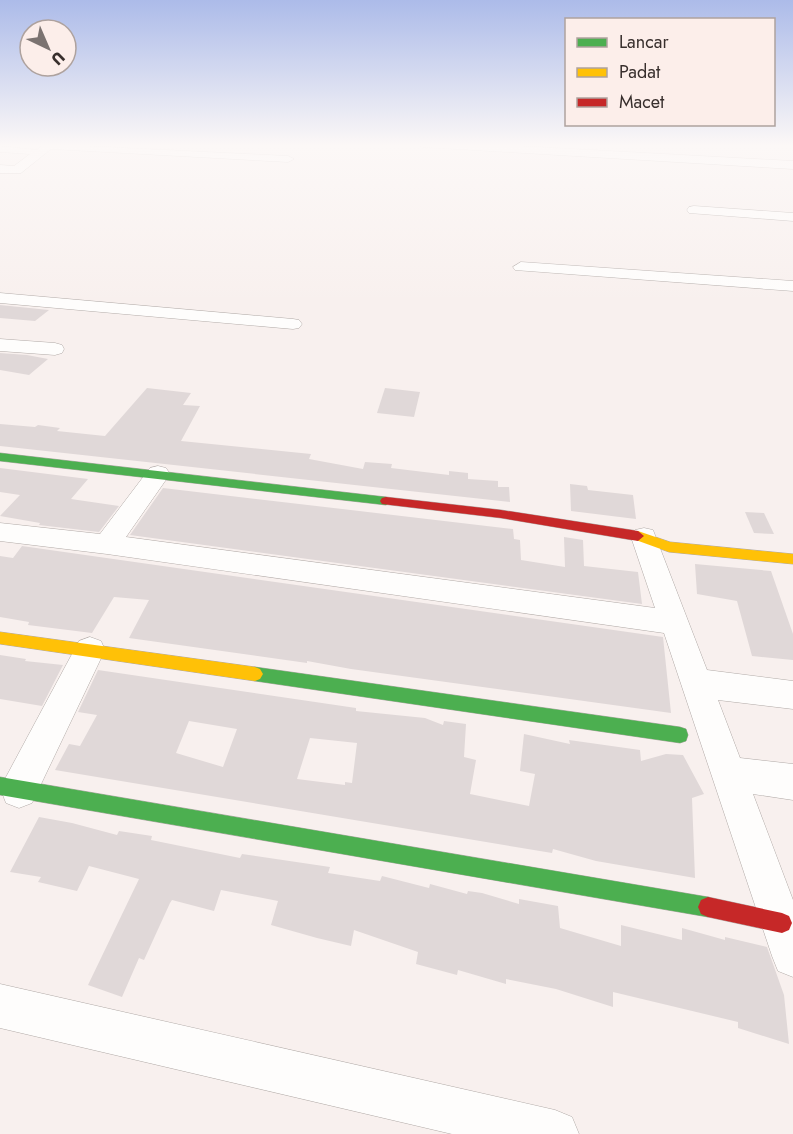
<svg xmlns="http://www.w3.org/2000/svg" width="793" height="1134" viewBox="0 0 793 1134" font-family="Jost,sans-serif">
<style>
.building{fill:#e0d8d8;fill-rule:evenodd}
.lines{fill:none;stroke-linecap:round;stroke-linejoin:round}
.street-casing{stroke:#b1aaa7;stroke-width:1}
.fast-casing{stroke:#b1aaa7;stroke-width:1}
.slow-casing{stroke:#b1aaa7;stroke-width:1}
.jam-casing{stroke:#b1aaa7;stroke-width:1}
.street{fill:#fefdfc;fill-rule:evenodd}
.fast{fill:#4caf50;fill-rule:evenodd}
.slow{fill:#ffc107;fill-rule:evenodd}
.jam{fill:#c62828;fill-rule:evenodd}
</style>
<rect width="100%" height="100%" fill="#f8f0ee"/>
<g class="building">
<polygon points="0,305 49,310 35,321 0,318"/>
<polygon points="0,353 27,355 48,359 29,375 0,370"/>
<polygon points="147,388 191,393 183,405 200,406 181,441 311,454 309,459 363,469 365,462 392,464 391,468 449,475 449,471 468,473 468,479 498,481 498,487 509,487 510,502 0,446 0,424 35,427 38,425 60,428 57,431 105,436"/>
<polygon points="385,388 420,392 414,417 377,413"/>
<polygon points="0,468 88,479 71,499 119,506 99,532 39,525 40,523 0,516 20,495 0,492"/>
<polygon points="570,484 587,486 588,490 633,495 636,519 571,511"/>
<polygon points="163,488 513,529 514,539 520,540 521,560 565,567 564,537 583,540 584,566 638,572 642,604 130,535"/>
<polygon points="745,512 764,513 774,534 754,533"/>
<polygon points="22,546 663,637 671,713 351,669 307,661 307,663 129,638 149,600 114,597 92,633 28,625 29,622 0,617 0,556 13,558"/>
<polygon points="695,564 771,571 793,634 793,660 752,656 737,601 697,594"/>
<polygon points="0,655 26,659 25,661 63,665 42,706 0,699"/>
<path d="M98,670L356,708V711L425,718L443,725L444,721L466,724L464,757L476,760L470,794L529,806L535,774L520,771L524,734L570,744L569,740L640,750L641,761L666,754L683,755L704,794L692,798L695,878L596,861L553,849L552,853L55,770L69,744L80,746L97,715L78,712ZM189,721L237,729L223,767L176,753ZM310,738L357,743L352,783L345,782V785L297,779Z"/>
<polygon points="39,817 72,823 117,835 119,831 152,836 151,840 240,858 242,854 330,867 328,873 380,881 382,876 429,888 430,884 467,894 468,891 482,893 519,904 519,899 558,906 560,928 621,946 621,925 682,940 682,928 725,940 725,937 767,947 784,995 789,1044 738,1028 738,1022 613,992 613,1007 556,989 506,979 506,984 458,970 457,975 416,964 418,952 354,930 351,946 317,938 271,925 278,901 221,890 214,911 172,900 170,903 144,960 139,958 122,997 88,985 139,879 89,866 77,891 38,882 41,877 10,872"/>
</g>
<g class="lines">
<defs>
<g id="street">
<polygon points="44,144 288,156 294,159 288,162 51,149 21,173 0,173 0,165 14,166 30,154 0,152 0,146 37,150"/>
<polygon points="418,144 482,144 793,161 793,169 423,147"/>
<polygon points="694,206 793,213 793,221 689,213 687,210 689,207"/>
<polygon points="521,262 793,281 793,291 515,270 513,267"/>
<polygon points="0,293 293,319 299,320 302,324 299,328 293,329 0,303"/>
<polygon points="0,339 55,343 62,345 64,349 62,353 55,355 0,351"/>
<polygon points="158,466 166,468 170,474 126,537 655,608 631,537 635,530 644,528 653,530 707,670 793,681 793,709 718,700 740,758 793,764 793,800 753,794 793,900 793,977 778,971 772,956 664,633 107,554 0,541 0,523 100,534 150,468"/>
<polygon points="90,637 101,641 105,650 32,803 19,808 6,803 1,790 6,777 79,641"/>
<polygon points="0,984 555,1110 572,1117 579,1134 452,1134 0,1028"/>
</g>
<g id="fast">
<polygon points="0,453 386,497 392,501 386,505 0,461"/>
<polygon points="255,667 680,727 686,729 688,735 686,741 680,743 255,681 250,679 247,674 250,669"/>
<polygon points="0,777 708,897 715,900 718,907 715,914 708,917 0,795"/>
</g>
<g id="slow">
<polygon points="638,531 670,542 793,554 793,564 669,552 633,539 632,536 633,533"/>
<polygon points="0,632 255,667 260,669 263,674 260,679 255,681 0,644"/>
</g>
<g id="jam">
<polygon points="386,497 501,510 638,531 644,536 638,541 501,518 382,504 380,501 382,498"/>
<polygon points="708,897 782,913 789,916 792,923 789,930 782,933 708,917 701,914 698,907 701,900"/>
</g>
</defs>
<use href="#street" class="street-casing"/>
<use href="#fast" class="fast-casing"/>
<use href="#slow" class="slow-casing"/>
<use href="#jam" class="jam-casing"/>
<use href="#street" class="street"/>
<use href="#fast" class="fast"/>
<use href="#slow" class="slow"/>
<use href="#jam" class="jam"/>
</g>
<linearGradient id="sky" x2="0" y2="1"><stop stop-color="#acbbe9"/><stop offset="0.48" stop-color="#fcf8f7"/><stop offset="1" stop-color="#fcf8f7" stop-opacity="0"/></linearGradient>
<rect width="793" height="303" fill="url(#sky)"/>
<rect x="565" y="18" width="210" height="108" fill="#fceeea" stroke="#aea29e" stroke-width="1.5"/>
<rect x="577" y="38" width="30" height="9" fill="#4caf50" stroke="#aea29e" stroke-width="1.5"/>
<text x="619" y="48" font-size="18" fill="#382f2d">Lancar</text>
<rect x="577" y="68" width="30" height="9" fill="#ffc107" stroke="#aea29e" stroke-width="1.5"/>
<text x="619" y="78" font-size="18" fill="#382f2d">Padat</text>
<rect x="577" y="98" width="30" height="9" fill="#c62828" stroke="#aea29e" stroke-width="1.5"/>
<text x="619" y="108" font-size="18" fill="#382f2d">Macet</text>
<g transform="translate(48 48) rotate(136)"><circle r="28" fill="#fceeea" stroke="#aea29e" stroke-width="1.5"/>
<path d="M0-4.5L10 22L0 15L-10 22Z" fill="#7b7371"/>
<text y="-9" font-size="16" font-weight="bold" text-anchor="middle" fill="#382f2d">U</text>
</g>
</svg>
